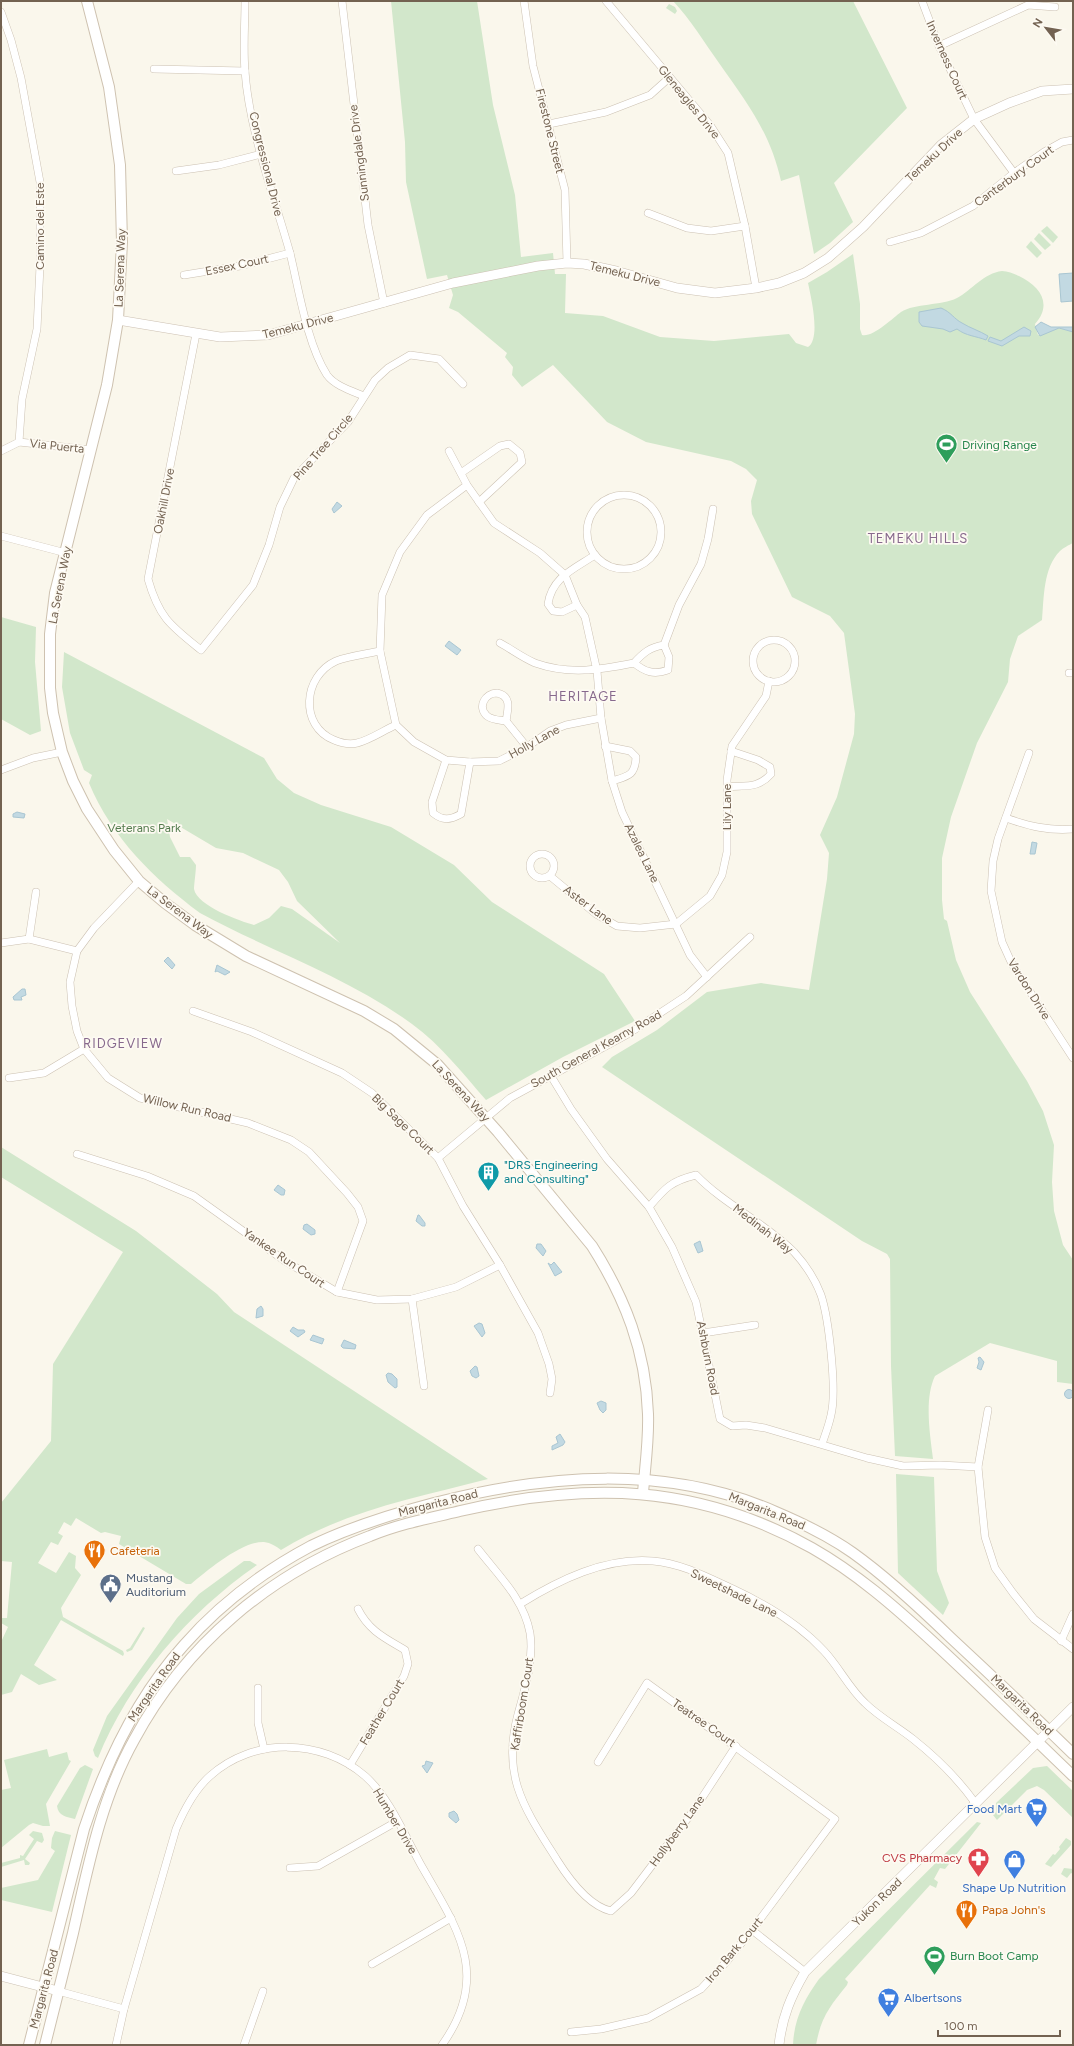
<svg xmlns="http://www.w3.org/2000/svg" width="1074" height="2046" viewBox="0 0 1074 2046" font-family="Figtree,sans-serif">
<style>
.green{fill:#d2e7cb;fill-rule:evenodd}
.water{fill:#c2d9e2;stroke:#a9c6d2}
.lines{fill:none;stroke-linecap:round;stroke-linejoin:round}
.minor-casing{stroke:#ccc1b2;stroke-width:8}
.tertiary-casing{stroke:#ccc1b2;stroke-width:10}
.secondary-casing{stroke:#cec2b0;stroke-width:12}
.minor{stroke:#fff;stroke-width:7}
.tertiary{stroke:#fff;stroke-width:9}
.secondary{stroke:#fff;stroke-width:10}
.labels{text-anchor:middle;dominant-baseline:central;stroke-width:3.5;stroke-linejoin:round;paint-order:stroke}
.street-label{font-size:12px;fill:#736251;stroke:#fdfaf2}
.leisure-label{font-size:12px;fill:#27864d;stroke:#fdfaf2;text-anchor:start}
.park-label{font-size:12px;fill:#547c4e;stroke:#fdfaf2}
.culture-label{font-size:12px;fill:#0d838f;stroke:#fdfaf2;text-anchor:start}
.food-label{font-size:12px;fill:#c56008;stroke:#fdfaf2;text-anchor:start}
.service-label{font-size:12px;fill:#4e5e75;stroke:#fdfaf2;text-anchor:start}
.shop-label{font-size:12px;fill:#366cbe;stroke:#fdfaf2;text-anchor:end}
.health-label{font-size:12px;fill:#be3a42;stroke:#fdfaf2;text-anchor:end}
.neighbourhood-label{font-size:13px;letter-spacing:1px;fill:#87698d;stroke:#fdfaf2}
</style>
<rect width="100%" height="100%" fill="#faf7ec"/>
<g class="green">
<path d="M391,1H477L493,105L515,195L521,257L553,253L555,274H566L565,313L603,316L660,337L714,341L789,334L796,343L808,347C821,339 811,297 808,283L827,272L853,254L860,304V329L862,335C872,338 893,318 901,312C915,303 941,306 957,298C972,290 984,273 1002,271C1008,271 1014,274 1019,276C1040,286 1053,304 1035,324L1038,335L1059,328L1073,332V543C1069,545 1063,548 1060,551C1043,568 1044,598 1042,620L1018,636L1010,659L1008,682L977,743L951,817L942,858V900L944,919L947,921L956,960L970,992L1027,1081L1043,1111L1054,1145L1052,1182L1054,1211L1063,1245L1073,1260V1384L1057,1382V1361L990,1343L935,1376C924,1399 930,1434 933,1459L895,1456L891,1366L890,1259L887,1254L862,1241L602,1067L612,1057L657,1030L707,992L761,983L809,990L827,879L829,853L820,835L837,797L854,734L855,714L844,633L830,616L792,597L752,514L751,501L757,480L746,469L731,461L646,442L607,422L553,365L522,387L512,375L513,367L505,357L507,353L458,312L449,308L453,295L447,275L427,279L406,182L405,142Z"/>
<path d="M673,1H853L907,108L834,183L853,222L830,243L814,254L799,175L781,181C770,132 747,103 719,63C704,42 691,20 673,1Z"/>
<polygon points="669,4 675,7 677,11 675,14 666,8"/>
<polygon points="1047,226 1058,237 1053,243 1041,231"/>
<polygon points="1039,233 1051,245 1045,250 1034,239"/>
<polygon points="1031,241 1042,253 1037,258 1026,247"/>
<polygon points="1,617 36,627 35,662 41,731 30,735 1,719"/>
<path d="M64,652L264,758L277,779L294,793L321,805L391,827L454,865L492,902L604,974L635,1021L563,1057L486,1100C463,1074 441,1045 412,1024C348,977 270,951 200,913C153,878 112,838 89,783L92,775L84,770L70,733L62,687ZM167,819L216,848L243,853L279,870L288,882L297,901L340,943L292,909L281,906L269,918L254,925C240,921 197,906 194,889C194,885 196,871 196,865L190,857H180L170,837Z"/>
<path d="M1,1147L136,1231L217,1294L234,1312L488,1479C415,1498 347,1510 281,1550C276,1546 271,1543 264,1542C242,1541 208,1570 191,1584H186L119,1544L121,1536L105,1532L101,1533L76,1518L71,1526L64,1522L58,1533L63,1536L58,1545L51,1542L38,1563L56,1573L69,1552L76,1556L75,1568L81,1575L61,1608L63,1617L123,1651L124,1654L123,1656L61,1620L34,1665L57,1680L39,1685L21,1674L12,1692L1,1695V1642L8,1627L1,1623V1618H7L12,1562L1,1561V1503L51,1441L53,1364L123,1252L1,1177Z"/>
<polygon points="896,1474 934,1477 937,1571 949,1603 943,1615 898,1573"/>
<path d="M244,1561H250L257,1565C189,1612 129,1681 98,1758L95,1756L93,1750L107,1716L177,1618L199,1594Z"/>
<polygon points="143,1627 145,1628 132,1650 127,1652 126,1650 130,1648"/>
<polygon points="47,1749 49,1757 67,1752 69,1760 71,1761 46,1804 50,1826 43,1826 33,1823 29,1825 1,1848 1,1790 11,1788 4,1760"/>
<path d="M85,1765L93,1769L75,1819C67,1817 58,1816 57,1806L80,1768Z"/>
<polygon points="1047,1766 1073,1791 1073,1818 1044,1790 1037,1786 1027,1790 997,1820 993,1815 996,1812 996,1803 1033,1768"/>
<path d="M977,1822L981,1823L945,1869L940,1868L934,1879L938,1882L936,1888L930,1885L845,1979L848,1982L847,1985C830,2006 821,2017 816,2045H793C794,2019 804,2000 819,1979Z"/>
<polygon points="33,1831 42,1833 44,1840 42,1843 37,1841 25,1859 30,1863 29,1865 25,1865 24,1860 1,1867 1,1863 20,1858 20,1855 23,1856 34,1839 29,1835"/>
<polygon points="55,1831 71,1835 52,1912 1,1900 1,1888 38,1880 55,1851 51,1848 52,1838"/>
<polygon points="1066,1838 1071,1841 1071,1845 1051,1867 1045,1864 1053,1854 1055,1855 1060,1849 1059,1847"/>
<polygon points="1064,1868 1073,1869 1073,1874 1071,1873 1067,1878 1061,1874"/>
</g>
<g class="water">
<polygon points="1073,273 1073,301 1061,302 1059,274"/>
<path d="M941,308C951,312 954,319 962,323C970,328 980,331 988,336L986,340C976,336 966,336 957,329L950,332L943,329L922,326L919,322V312Z"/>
<polygon points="1041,322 1051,327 1073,327 1073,332 1059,328 1040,336 1035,327"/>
<polygon points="1024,327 1031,331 1030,336 1019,336 1002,346 988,341 990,337 1001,341"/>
<polygon points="337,502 342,506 334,513 332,509"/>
<polygon points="449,641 461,650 457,655 445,646"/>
<polygon points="17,812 25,814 24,818 13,817 13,814"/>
<polygon points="1032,842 1037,843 1035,854 1030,854"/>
<polygon points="168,957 175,965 172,969 164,961"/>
<polygon points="217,965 230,972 225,975 217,971 215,972"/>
<polygon points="22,989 25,989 26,995 21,997 22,1000 14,1000 13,997"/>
<polygon points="278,1185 285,1190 284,1195 281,1195 274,1190"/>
<polygon points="418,1215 419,1215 425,1223 425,1226 422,1226 416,1221"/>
<polygon points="307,1224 315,1230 315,1234 311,1235 303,1229 304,1225"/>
<polygon points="700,1241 703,1251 698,1253 694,1244"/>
<polygon points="537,1244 541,1244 546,1251 543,1256 536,1248"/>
<polygon points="554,1262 562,1272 555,1276 548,1263 551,1265"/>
<polygon points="261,1306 263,1309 263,1316 256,1318 257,1309"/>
<polygon points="479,1323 482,1324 485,1333 482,1337 474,1326"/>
<polygon points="293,1327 298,1330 304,1330 305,1332 298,1337 290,1331"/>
<polygon points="313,1335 324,1339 322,1344 310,1340"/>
<polygon points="344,1340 356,1345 355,1349 343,1348 341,1346"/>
<polygon points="980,1357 984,1362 981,1370 977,1368 979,1362 978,1358"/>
<polygon points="475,1366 477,1367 479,1376 476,1378 472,1376 470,1371"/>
<polygon points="388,1373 392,1374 397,1379 397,1387 395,1388 388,1382 386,1375"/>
<circle cx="1069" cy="1394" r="4.5"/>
<polygon points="601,1401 606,1403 606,1410 603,1413 600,1410 597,1403"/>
<polygon points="560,1434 565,1442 563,1445 552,1450 552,1446 558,1443 556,1437"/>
<polygon points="426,1761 433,1763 427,1773 422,1766 425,1765"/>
<polygon points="454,1811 457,1814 459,1820 456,1823 449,1817 449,1813"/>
</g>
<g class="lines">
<defs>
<g id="minor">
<path d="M245,1C245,24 243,48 245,71C249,130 274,196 290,253C299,290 307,344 327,375C335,386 352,391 364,396"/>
<polyline points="342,1 368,225 384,303"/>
<polyline points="524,1 533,66 565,190 567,263"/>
<polyline points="606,1 710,125 728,153 745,226 756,288"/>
<polyline points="922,1 939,46 974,119 1014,173"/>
<polyline points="1,12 11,40 21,78 40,182 40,266 37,329 22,399 19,442"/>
<polyline points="939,46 1028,5 1055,7"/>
<polyline points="154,69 245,71"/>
<polyline points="549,124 606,112 650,95 669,78"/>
<polyline points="176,171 219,165 261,154"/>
<polyline points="648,213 687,228 711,231 745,226"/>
<polyline points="890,242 921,233 973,206 1014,173 1044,152 1062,142 1073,140"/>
<polyline points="184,275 240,266 290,253"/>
<path d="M196,334L148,579C159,618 171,626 201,650L253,585L269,545L280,507L294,478L348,422L375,380L388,368L410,355L439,359L463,384"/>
<polyline points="1,451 19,442 91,450"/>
<polyline points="449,451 467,485 494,523 540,553 565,575 577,605 585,617 597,671 601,718 566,725 550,731 527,747 499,761 470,762 446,760 414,742 396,725 380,651 382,595 400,552 427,515 467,485"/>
<polyline points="461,473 500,446 509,444 520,453 522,462 479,502"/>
<circle cx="624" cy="532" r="37"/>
<polyline points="1,536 66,553"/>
<path d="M577,605L562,612L553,611L548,604C552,577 574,569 595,555"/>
<circle cx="774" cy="661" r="21"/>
<path d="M500,643C511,649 523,658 535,663C569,675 599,670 634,663C645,672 654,675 668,670L669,657L664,645C650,647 643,653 634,663"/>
<polyline points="664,645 679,605 701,564 708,539 713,509"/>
<path d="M380,651C366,654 349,656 336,661C303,676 299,726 334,740C341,743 349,745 357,743C370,740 384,730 396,725"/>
<polyline points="1069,673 1073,673"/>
<path d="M497,693C512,696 508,709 506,721C500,720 492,720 487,716C477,707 485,693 497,693Z"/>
<polyline points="601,718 612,781 622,812 690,955 707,977"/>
<polyline points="506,721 527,747"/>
<path d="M605,746L630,751L636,757C635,776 628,776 612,781"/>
<polyline points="1029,753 998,839 993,861 991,891 1002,942 1012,964 1073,1058"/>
<path d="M446,760L432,802L433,813C443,821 450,820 461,814L470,762"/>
<polyline points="1,770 33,758 62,752"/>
<path d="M727,787C745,785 758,789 771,774L770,767L758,760L731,751"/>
<path d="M1006,818C1029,826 1048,831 1073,829"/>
<circle cx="542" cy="866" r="12"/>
<polyline points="550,876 596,914 617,926 640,928 676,924 710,896 722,875 727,852 727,780 732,746 766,696 769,681"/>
<polyline points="139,881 94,928 77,951 70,982 72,1006 77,1031 84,1049 108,1078 140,1098 248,1123 291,1140 309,1152 347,1193 358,1207 363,1221 337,1292"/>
<polyline points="29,939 36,892"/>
<polyline points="1,943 29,939 77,951"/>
<polyline points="193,1011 252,1032 342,1073 372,1093 438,1158 463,1206 500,1265 538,1333 549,1364 552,1379 550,1393"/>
<polyline points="551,1076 571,1109 607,1159 649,1207 672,1247 696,1302 720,1419 732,1426 746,1425 765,1428 867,1458 903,1466 940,1465 978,1467"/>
<polyline points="9,1078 44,1073 84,1049"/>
<polyline points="77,1154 147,1176 194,1196 285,1261 337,1292 377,1300 412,1299 456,1287 500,1265"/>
<polyline points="438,1158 510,1098 628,1034 686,996 750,937"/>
<path d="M649,1207C665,1188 671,1181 696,1175C725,1205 764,1222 794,1252C805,1264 815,1279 821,1295C829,1319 837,1391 831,1415C829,1425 825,1435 822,1444"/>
<polyline points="412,1299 424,1386"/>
<polyline points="703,1333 755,1325"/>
<polyline points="988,1410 978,1467 985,1537 995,1568 1013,1593 1034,1619 1073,1649"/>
<path d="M478,1549C498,1575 524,1599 530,1633C534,1659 525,1689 518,1714C501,1777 525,1809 557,1860C569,1879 589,1906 611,1911L631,1893L694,1810L736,1746"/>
<path d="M520,1604C559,1580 605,1557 653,1561C681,1563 709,1578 735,1590C767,1605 799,1624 824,1651C839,1667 849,1688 865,1703C879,1717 898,1727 913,1739C937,1758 959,1780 976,1804"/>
<polyline points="1061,1641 1073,1614"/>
<polyline points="258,1688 258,1723 264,1749"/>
<path d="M350,1765L404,1676L408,1664L405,1650C385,1638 369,1631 358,1609"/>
<polyline points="290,1868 318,1866 396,1822"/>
<polyline points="752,1930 805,1972"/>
<polyline points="372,1964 451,1918"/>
<polyline points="58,1991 124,2009"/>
<polyline points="571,2032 601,2029 648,2018 701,1989 727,1961 752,1930 835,1819 647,1683 598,1762"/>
<path d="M116,2045L124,2009L176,1829C184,1810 194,1790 210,1776C253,1737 321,1738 365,1776C389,1797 405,1836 421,1865C457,1928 492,1975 442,2045"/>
<polyline points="244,2045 263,1991"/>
</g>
<g id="tertiary">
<polyline points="118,320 220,337 268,335 453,283 538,266 567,263 584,264 616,271 677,288 715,293 756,288 779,283 804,273 828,258 863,227 941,145 974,119 1009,103 1042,91 1073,89"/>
<polyline points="1,1976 58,1991"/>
<path d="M779,2045C782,2017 791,1996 805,1972L1073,1707"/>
</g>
<g id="secondary">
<path d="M87,1L109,87L120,165L122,242L118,320L107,385L55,593L50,634V688L53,713L62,752L73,781L87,809L114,850L139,881L165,903L195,925L246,956L364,1011L394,1029L438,1065L498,1132L592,1246C625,1298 646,1351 648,1414C649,1440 645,1467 643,1493"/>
<path d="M29,2045L84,1829C106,1762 136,1698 184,1645C219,1605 264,1571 311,1546C350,1527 392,1514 434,1503C547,1474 666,1464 776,1512C802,1523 829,1536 853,1553C888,1578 920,1608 951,1638C992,1676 1033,1715 1073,1754"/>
<path d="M45,2045C54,2008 64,1970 73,1933C88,1867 101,1799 134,1740C185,1645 269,1574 370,1536C399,1524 430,1518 460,1511C586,1482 696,1483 812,1548C856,1573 894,1606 932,1641C980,1685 1026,1731 1073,1776"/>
</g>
</defs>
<use href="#minor" class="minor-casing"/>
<use href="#tertiary" class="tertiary-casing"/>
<use href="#secondary" class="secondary-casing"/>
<use href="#minor" class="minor"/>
<use href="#tertiary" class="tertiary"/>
<use href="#secondary" class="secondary"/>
</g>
<defs>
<symbol id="stadium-pin" viewBox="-11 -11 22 30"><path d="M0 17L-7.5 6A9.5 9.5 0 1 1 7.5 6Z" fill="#2e9e5b" stroke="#fdfaf2"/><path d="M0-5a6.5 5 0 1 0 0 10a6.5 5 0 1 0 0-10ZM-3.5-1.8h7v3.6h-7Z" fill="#fff"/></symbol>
<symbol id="building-pin" viewBox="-11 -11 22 30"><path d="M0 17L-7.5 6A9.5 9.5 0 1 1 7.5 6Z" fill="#0f9aa8" stroke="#fdfaf2"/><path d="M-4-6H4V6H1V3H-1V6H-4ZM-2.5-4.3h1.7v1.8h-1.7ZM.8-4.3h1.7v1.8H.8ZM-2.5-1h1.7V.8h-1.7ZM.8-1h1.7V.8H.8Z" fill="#fff"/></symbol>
<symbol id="restaurant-pin" viewBox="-11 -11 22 30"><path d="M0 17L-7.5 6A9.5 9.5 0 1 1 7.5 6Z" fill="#e8710a" stroke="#fdfaf2"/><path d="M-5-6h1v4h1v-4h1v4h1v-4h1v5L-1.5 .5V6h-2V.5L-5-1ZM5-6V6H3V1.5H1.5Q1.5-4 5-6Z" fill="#fff"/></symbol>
<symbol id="civic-pin" viewBox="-11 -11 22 30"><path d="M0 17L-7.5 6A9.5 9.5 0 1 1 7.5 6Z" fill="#5c6f8a" stroke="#fdfaf2"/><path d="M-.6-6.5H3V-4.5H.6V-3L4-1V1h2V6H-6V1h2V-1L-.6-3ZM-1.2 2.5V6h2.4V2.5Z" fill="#fff"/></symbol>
<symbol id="supermarket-pin" viewBox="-11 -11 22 30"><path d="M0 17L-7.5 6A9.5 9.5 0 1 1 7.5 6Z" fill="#3f7fe0" stroke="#fdfaf2"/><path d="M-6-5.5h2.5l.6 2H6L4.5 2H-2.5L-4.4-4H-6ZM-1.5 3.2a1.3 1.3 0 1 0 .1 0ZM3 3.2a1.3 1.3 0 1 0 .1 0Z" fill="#fff"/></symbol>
<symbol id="pharmacy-pin" viewBox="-11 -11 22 30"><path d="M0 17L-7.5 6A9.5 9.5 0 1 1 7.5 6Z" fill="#e0444e" stroke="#fdfaf2"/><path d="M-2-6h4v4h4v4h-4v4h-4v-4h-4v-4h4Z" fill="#fff"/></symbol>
<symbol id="shop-pin" viewBox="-11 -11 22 30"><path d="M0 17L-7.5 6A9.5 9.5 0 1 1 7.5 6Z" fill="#3f7fe0" stroke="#fdfaf2"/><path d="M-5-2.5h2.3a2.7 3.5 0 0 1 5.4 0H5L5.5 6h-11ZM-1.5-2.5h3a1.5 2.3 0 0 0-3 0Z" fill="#fff"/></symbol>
</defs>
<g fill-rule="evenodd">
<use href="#stadium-pin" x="934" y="432" width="25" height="34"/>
<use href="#building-pin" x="476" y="1160" width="25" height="34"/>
<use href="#restaurant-pin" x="82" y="1538" width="25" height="34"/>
<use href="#civic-pin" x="98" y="1572" width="25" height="34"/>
<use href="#supermarket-pin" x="1024" y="1796" width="25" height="34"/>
<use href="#pharmacy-pin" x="966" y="1846" width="25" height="34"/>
<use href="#shop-pin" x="1002" y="1848" width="25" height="34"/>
<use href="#restaurant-pin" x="954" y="1898" width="25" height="34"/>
<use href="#stadium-pin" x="922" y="1944" width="25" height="34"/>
<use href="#supermarket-pin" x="876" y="1986" width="25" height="34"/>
</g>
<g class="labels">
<g class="street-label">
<text transform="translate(947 60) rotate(66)">Inverness Court</text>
<text transform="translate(689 102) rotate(51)">Gleneagles Drive</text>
<text transform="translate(550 131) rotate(76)">Firestone Street</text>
<text transform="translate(359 153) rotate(-97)">Sunningdale Drive</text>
<text transform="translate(934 155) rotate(-43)">Temeku Drive</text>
<text transform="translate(266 164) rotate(76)">Congressional Drive</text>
<text transform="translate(1014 176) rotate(-36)">Canterbury Court</text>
<text transform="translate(40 226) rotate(-90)">Camino del Este</text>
<text transform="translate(237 265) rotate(-12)">Essex Court</text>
<text transform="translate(120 268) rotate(-88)">La Serena Way</text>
<text transform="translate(625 274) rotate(14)">Temeku Drive</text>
<text transform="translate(298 326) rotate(-14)">Temeku Drive</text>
<text transform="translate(57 446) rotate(6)">Via Puerta</text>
<text transform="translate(323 447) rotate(-49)">Pine Tree Circle</text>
<text transform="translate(164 501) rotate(-79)">Oakhill Drive</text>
<text transform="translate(60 585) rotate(-79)">La Serena Way</text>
<text transform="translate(534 742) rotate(-29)">Holly Lane</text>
<text transform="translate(727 807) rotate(-90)">Lily Lane</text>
<text transform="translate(642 853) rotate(64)">Azalea Lane</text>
<text transform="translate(588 905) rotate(36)">Aster Lane</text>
<text transform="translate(180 912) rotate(37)">La Serena Way</text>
<text transform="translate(1029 989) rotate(58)">Vardon Drive</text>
<text transform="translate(596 1049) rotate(-29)">South General Kearny Road</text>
<text transform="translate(461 1091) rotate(47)">La Serena Way</text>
<text transform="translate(187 1108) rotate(13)">Willow Run Road</text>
<text transform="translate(403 1124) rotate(44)">Big Sage Court</text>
<text transform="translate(763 1229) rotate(38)">Medinah Way</text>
<text transform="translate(284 1258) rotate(34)">Yankee Run Court</text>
<text transform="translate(708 1358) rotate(79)">Ashburn Road</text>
<text transform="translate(438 1503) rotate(-14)">Margarita Road</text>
<text transform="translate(767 1511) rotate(22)">Margarita Road</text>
<text transform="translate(734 1593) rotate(26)">Sweetshade Lane</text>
<text transform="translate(154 1687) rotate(-55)">Margarita Road</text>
<text transform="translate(522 1704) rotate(-81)">Kaffirboom Court</text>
<text transform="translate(1022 1705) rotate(44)">Margarita Road</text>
<text transform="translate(382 1712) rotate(-59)">Feather Court</text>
<text transform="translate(704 1723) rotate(35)">Teatree Court</text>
<text transform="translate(395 1821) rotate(59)">Humber Drive</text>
<text transform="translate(677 1831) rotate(-54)">Hollyberry Lane</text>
<text transform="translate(877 1902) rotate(-44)">Yukon Road</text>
<text transform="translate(734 1950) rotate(-50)">Iron Bark Court</text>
<text transform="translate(44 1989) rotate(-75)">Margarita Road</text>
</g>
<g class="leisure-label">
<text x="962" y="445">Driving Range</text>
<text x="950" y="1956">Burn Boot Camp</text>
</g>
<g class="park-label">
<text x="144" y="828">Veterans Park</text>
</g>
<g class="culture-label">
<text x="504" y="1165">"DRS Engineering<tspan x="504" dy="14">and Consulting"</tspan></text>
</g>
<g class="food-label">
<text x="110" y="1551">Cafeteria</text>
<text x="982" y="1910">Papa John's</text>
</g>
<g class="service-label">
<text x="126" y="1578">Mustang<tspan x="126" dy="14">Auditorium</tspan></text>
</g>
<g class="shop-label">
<text x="1022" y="1809">Food Mart</text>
<text x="1014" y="1888" text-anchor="middle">Shape Up Nutrition</text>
<text x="904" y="1998" text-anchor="start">Albertsons</text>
</g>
<g class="health-label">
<text x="962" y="1858">CVS Pharmacy</text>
</g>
<g class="neighbourhood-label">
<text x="918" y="538">TEMEKU HILLS</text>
<text x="583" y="696">HERITAGE</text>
<text x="123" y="1043">RIDGEVIEW</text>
</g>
</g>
<rect width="1074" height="2046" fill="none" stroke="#736251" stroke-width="4"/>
<g transform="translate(1046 28) rotate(301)" stroke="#fdfaf2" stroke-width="3" paint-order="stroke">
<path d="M0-3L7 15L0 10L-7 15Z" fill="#736251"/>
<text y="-6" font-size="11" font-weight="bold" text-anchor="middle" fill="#736251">N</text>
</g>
<path d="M938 2030v6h122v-6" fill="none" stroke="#736251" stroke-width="2"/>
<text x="944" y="2030" font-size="12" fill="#736251" stroke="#fdfaf2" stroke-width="3" paint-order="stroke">100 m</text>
</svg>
